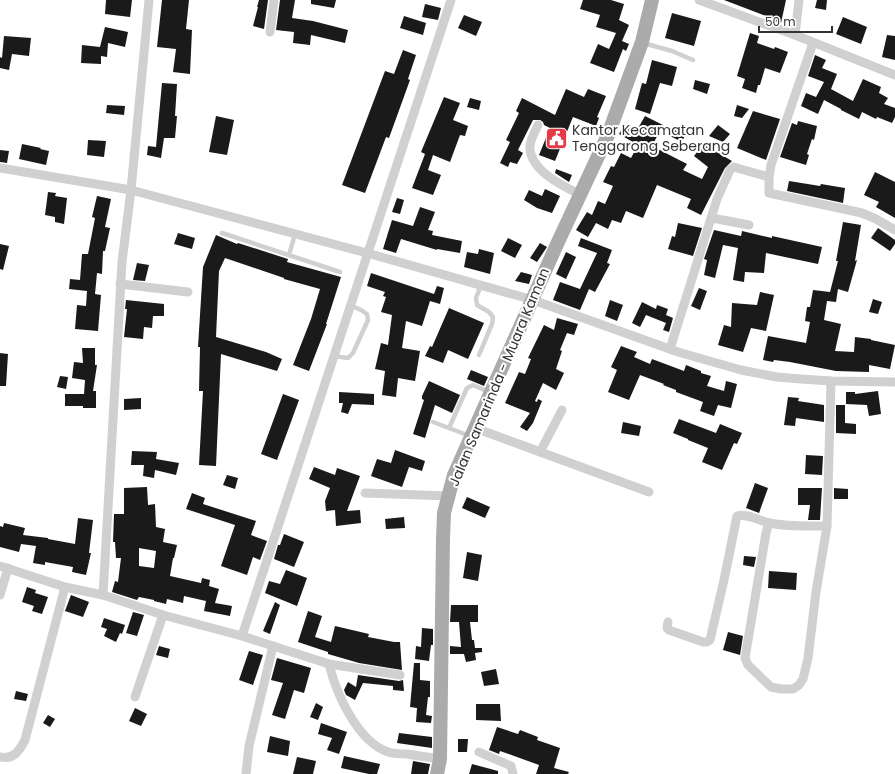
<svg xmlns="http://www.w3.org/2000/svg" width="895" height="774" viewBox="0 0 895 774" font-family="Poppins,sans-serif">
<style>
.building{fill:#1a1a1a;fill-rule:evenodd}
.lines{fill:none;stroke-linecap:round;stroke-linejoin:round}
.lane{stroke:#d0d0d0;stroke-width:4.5}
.street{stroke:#d0d0d0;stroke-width:9}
.primary{stroke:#ababab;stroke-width:14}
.labels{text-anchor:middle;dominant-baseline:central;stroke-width:4;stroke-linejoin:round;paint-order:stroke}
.poi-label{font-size:14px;fill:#333;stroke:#fff;text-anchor:start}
.street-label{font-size:14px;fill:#333;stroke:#fff}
</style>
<rect width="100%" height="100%" fill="#fff"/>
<g class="building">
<polygon points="106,0 132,0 130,17 105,14"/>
<polygon points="162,0 189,0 186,29 192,30 190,74 173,72 176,49 157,47"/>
<polygon points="259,0 268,0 264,29 253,26 258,7 257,7"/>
<polygon points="280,0 295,0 292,18 313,21 348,30 345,43 311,35 310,45 293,43 294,32 276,30"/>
<polygon points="311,0 336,0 334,8 311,4"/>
<polygon points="583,0 611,0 624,4 619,20 629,25 622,41 629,44 626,51 623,49 614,72 590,63 598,44 609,49 616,33 596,27 600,15 580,9"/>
<polygon points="724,0 786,0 781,23 765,18 766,16"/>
<polygon points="817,0 827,0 826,10 815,8"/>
<polygon points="425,4 441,8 438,20 422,17"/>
<polygon points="672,13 701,21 694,46 665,38"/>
<polygon points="464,15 482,22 476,36 458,28"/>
<polygon points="404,16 426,23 423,35 400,28"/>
<polygon points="843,17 867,27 861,44 836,34"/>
<polygon points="105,27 128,32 125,47 108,43 107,57 101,56 101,64 81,63 82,45 100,47"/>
<polygon points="750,33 759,36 757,43 774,49 775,47 788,52 780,73 765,68 760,85 758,85 756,93 742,88 745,79 737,76"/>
<polygon points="887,35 895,36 895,60 882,57"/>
<polygon points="4,36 31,38 29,56 12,54 9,70 0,68 0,57 2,58"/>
<polygon points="403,50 416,55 408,79 410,80 389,138 386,137 365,193 342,185 385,71 394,74"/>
<polygon points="815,55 826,60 822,68 837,74 831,89 853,101 863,79 881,87 879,93 888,98 884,104 895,108 895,117 892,123 877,117 876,119 862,112 859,119 841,110 841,109 824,100 818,114 801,106 806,93 816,97 824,82 808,76"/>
<polygon points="652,60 677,67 672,86 660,83 650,114 635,109 642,83 646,84"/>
<polygon points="695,80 710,84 707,94 693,89"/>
<polygon points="162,83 177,84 175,116 177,116 175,138 164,138 161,158 147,155 148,146 156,147"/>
<polygon points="566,89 584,97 588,89 606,96 597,117 599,118 596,126 573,117 555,161 539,155 550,128 544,125 543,122 540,120 533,120 518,150 523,153 517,164 510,162 508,167 500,163 510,142 506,140 519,113 516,111 522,98 555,115"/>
<polygon points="444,97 460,103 453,120 468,126 465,136 460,135 450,162 433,155 428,170 441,175 433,195 412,188 425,154 421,152"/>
<polygon points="470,98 481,101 479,110 467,107"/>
<polygon points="107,105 125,106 124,115 106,113"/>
<polygon points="737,105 749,109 742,118 734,116"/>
<polygon points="753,111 780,119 766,160 737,148"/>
<polygon points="216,116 234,120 227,155 209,152"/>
<polygon points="645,116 663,125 652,146 687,164 683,170 702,179 708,167 694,156 703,144 732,161 725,168 701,215 687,208 691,199 657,185 643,218 626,211 621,223 612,220 608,229 596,223 588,237 576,230 587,212 592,215 598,201 605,204 613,186 603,182 611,166 614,167 621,153 631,158 638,145 619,134 625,124 637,130"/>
<polygon points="798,121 817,126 814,140 812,139 807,154 809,155 806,165 780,157 792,123 797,125"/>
<polygon points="718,125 730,134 723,142 709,136"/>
<polygon points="674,127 686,133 682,142 670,136"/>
<polygon points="88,140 106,141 104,157 87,155"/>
<polygon points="22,144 41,148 40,149 49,151 46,165 19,159"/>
<polygon points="0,150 9,151 7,163 0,162"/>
<polygon points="556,169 572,175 569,182 555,173"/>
<polygon points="875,172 895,182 895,218 876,207 879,202 864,195"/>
<polygon points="789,181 820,186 821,184 845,188 843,203 787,191"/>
<polygon points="545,189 560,196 552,213 537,208 524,200 529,190 542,196"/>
<polygon points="48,192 56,193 55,196 67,198 64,224 55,222 55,217 45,215"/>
<polygon points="97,196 111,199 105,227 110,228 105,251 103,251 102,274 97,273 95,294 101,295 98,331 75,329 77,305 86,306 87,291 69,289 70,279 80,280 82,254 88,254 95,218 92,217"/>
<polygon points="397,198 404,200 400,214 392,212"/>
<polygon points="420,207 435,212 428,230 433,231 432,235 462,241 460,253 437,249 437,250 401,239 396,253 383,249 392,220 413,226"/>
<polygon points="843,222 861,225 855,261 857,260 848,292 838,289 836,302 827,301 824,320 841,324 835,351 854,352 855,337 871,339 871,340 895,345 890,369 869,365 869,372 836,371 790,362 774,360 773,362 763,360 768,336 806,343 810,322 805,321 807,307 810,307 813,290 830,292 838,261 836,261"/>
<polygon points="678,223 702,228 693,256 668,249 672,236 675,237"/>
<polygon points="878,228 895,240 895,244 890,251 871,238"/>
<polygon points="714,230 741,236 742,231 772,238 772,236 822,247 818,264 766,253 764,273 745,272 744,282 733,280 738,248 723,245 715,278 704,275 707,260 704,259"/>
<polygon points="178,233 195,238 192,249 174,244"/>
<polygon points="216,235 237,244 238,243 288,259 287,262 341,277 326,324 327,324 309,371 293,365 311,319 320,289 284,279 284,278 225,258 219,271 216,337 266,352 282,359 277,371 221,354 216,466 199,465 203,391 199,391 200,347 198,347 203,267"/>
<polygon points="508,238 522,245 515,258 501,251"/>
<polygon points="581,238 612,250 607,263 610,264 595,292 589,289 580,310 553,300 560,282 580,289 597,253 578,246"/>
<polygon points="540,243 547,247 537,262 530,258"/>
<polygon points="0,244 9,246 3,270 0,269"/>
<polygon points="479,249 494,253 490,274 464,267 467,252 478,254"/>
<polygon points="566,252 576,257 566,279 556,274"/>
<polygon points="137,263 149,265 145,281 133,280"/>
<polygon points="521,272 532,275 529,284 515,281"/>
<polygon points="371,273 434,294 437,286 444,288 440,304 430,301 422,326 406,321 402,348 420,351 415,381 398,378 396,397 382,395 385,371 375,369 381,343 388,345 392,315 381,312 386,297 383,296 385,292 367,286"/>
<polygon points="699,288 707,291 700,310 691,306"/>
<polygon points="760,292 774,295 766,331 751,328 743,352 718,345 724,325 731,327 732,303 757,305"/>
<polygon points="873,299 882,302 878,314 869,312"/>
<polygon points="126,300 164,304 164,316 153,316 152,328 144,327 143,339 124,337 127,309 125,309"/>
<polygon points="610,300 623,305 617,321 605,316"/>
<polygon points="642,302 656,309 657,305 668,309 666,315 673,318 669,332 663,330 666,323 646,315 640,327 632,323"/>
<polygon points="449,308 484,323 468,359 448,350 443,363 425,356 430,346 432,347"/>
<polygon points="557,318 578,324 574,335 567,333 560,350 562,351 556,369 564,373 556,390 543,383 535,401 537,402 538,399 542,401 533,423 527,431 520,427 530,413 505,403 519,372 525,374 531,359 528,358 544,325 554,330"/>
<polygon points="621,346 637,352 634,357 650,364 652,359 684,371 686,365 701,371 701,373 711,376 707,386 724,391 726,381 737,384 731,408 718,405 714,416 700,411 703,402 676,392 676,390 663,385 664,384 640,375 629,400 608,392 617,370 611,367"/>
<polygon points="82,348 95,348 95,365 97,365 93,391 96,391 96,408 83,408 83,406 65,406 65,394 84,394 85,380 72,378 74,362 83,363"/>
<polygon points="0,353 8,354 6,386 0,386"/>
<polygon points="471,370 488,377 484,386 467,379"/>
<polygon points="60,376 68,377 66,389 57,387"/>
<polygon points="429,381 460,395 452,413 435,405 425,438 413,434 424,400 422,399 422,396"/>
<polygon points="878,391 881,414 869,416 867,405 846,404 846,392 855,392 855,394"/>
<polygon points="339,392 374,394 374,405 352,404 348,414 341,412 343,403 339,403"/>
<polygon points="283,394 299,400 277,460 261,454"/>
<polygon points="788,397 799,398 798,401 824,405 824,422 796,418 795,426 784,425"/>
<polygon points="141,398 141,409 124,410 124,399"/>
<polygon points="836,405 845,405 845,423 856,424 856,434 836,433"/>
<polygon points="679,419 716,433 720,424 742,433 737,444 734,443 722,470 702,462 708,448 688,440 688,439 673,433"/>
<polygon points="623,422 641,426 639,436 621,433"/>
<polygon points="395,450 425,461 422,471 409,467 402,487 371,476 377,459 391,463"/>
<polygon points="132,451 157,452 156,459 179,463 176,475 155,470 154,478 143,476 144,465 131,465"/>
<polygon points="806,455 823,456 822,475 805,474"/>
<polygon points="314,467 335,475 337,468 360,476 347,511 360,510 361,523 336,526 335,510 326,511 325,501 330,488 309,479"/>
<polygon points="227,475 238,478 235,489 223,485"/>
<polygon points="755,483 768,488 759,513 746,508"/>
<path d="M147,487L148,505L155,504L156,527L165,529L163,542L177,545L174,558H173L170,576L201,583L202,578L210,580L209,586L219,589L215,603L232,606L230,616L204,611L206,601L184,596L183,603L167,599L166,604L154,601V600L139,597L137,600L112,592L115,581L118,582L121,558H116L115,542H113L114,514H124V488ZM139,548L156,551L154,568L139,566Z"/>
<polygon points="798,488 822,488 820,520 808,520 810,505 798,505"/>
<polygon points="834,488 848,489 848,499 834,499"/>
<polygon points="192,493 205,498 203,504 256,521 251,535 267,541 260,560 253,557 247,575 221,566 235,525 186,509"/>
<polygon points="467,497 490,507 485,518 462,508"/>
<polygon points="404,517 405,528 386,529 385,519"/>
<polygon points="78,518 93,520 89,553 91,553 86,575 72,572 73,567 45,562 45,565 33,563 36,546 21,544 19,552 0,547 0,526 3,527 4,523 25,528 23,535 48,538 48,539 75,544"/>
<polygon points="284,534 304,542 294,567 274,559 278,545 280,545"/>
<polygon points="467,552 482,555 478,581 463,578"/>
<polygon points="744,556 756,557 754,567 743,565"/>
<polygon points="286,570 307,578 297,606 265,593 269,581 280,584"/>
<polygon points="769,571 797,573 796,590 768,588"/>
<polygon points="27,587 36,590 35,593 48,597 42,614 32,611 34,606 22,602"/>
<polygon points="71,595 89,602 83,617 65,611"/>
<polygon points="275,602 280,605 270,634 263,631"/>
<polygon points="451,605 478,605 478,622 470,622 472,640 474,640 475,648 482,648 482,652 475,653 476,660 466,662 464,654 450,654 450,646 461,647 459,622 450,622"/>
<polygon points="308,611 322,616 315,637 331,642 335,626 369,634 368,637 394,642 400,642 402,670 359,663 328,654 328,652 298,642"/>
<polygon points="133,612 144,615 137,636 126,633"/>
<polygon points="104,618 125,625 122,634 120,633 116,642 104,636 107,629 101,627"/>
<polygon points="422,628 433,629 433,645 431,645 429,661 415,659 416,646 421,647"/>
<polygon points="728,632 743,636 740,655 723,650"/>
<polygon points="159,646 170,649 168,658 156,655"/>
<polygon points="249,651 263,655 253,685 239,680"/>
<polygon points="277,658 311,668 304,693 294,690 285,719 272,715 283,683 271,680"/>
<polygon points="414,663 420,663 420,680 430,681 430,697 428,697 426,715 432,716 431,723 416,722 417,708 410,707"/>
<polygon points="496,669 499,684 484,686 481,672"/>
<polygon points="358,675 399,681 403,680 404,691 393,690 393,686 363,683 355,700 346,695 344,690 348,682 356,687"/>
<polygon points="16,691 28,694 26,701 14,699"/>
<polygon points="316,703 323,707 318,720 310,717"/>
<polygon points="476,704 500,704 501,721 476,720"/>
<polygon points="135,708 147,714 141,726 129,721"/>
<polygon points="48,715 55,719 50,727 43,723"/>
<polygon points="321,723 347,732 339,754 327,750 332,738 318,734"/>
<polygon points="497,727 518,734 520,730 538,737 537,740 560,748 554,768 569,772 568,774 536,774 539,765 500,751 499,754 489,750"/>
<polygon points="399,733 432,737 432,748 397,743"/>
<polygon points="270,736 290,741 288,756 267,752"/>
<polygon points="458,739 468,739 467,752 458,752"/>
<polygon points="344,756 380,764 377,774 369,774 341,768"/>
<polygon points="297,757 316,761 313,774 293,774"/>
<polygon points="413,761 430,764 428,774 411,774"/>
<polygon points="472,764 498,771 498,774 469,774"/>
</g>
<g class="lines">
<g class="lane">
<polyline points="643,43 672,51 693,60"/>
<polyline points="222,233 340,272"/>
<polyline points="289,255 295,234"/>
<polyline points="479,355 492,324 493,317 489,312 477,305 476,298 481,285"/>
<polyline points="334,356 348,358 353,353 368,320 367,314 361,310 350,305"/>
<polyline points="433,422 470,436"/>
<polyline points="449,428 467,388 473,385 489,392"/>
</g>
<g class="street">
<polyline points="699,0 795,35 895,75"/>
<polyline points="270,32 274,0"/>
<polyline points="795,35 799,0"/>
<polyline points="813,43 771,165 769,177 769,193 862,213 876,219 895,230"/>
<path d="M538,125C535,131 531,139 530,145C528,170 563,186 581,195"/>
<polyline points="0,168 131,190 367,253 533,300 678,352 741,370 777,377 801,379 831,381 895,382"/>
<polyline points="712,218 749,225"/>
<polyline points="120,284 188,292"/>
<polyline points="670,349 717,199 730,170 734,167 737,168 769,177"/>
<polyline points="475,428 649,492"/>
<polyline points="540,452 562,410"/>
<polyline points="365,493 449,496"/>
<polyline points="769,523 766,533 745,658 748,665 771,687 781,689 793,689 799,685 803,679 808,658 816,592 827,526 831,381"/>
<polyline points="0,566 65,587 103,595 163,615 242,636 329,664 400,675"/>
<polyline points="0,595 8,568"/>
<polyline points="103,595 122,262 131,190 149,0"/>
<path d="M668,622L667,628L669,630L703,642H707L710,640L724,580L737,516C747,513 759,521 770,523C788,527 808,526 827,526"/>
<polyline points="242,636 451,0"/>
<path d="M329,664C336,693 357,741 388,752C394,754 401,754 407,754C418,756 429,757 440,759"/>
<polyline points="135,697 163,615"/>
<polyline points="479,752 511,766 513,774"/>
<path d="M0,757C14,760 19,751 25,740L65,587"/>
<polyline points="246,774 249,746 273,646"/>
</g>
<polyline class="primary" points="437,774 440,759 443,539 444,513 454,475 558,242 608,135 642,42 652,0"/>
</g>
<defs>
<symbol id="civic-square" viewBox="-11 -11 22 22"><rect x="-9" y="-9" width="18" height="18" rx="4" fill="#e63946" stroke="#fff"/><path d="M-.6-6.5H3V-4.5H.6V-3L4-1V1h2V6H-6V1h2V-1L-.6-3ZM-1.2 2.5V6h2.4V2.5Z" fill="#fff"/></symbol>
</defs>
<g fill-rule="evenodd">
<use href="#civic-square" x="544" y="126" width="25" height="25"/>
</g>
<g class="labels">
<g class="poi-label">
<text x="572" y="130">Kantor Kecamatan<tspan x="572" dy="16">Tenggarong Seberang</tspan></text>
</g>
<g class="street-label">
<text transform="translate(499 377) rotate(-67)">Jalan Samarinda - Muara Kaman</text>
</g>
</g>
<path d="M759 26v6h73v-6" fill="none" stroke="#333333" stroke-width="2"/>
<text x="765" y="26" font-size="12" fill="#333333" stroke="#ffffff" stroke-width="3" paint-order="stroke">50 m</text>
</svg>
